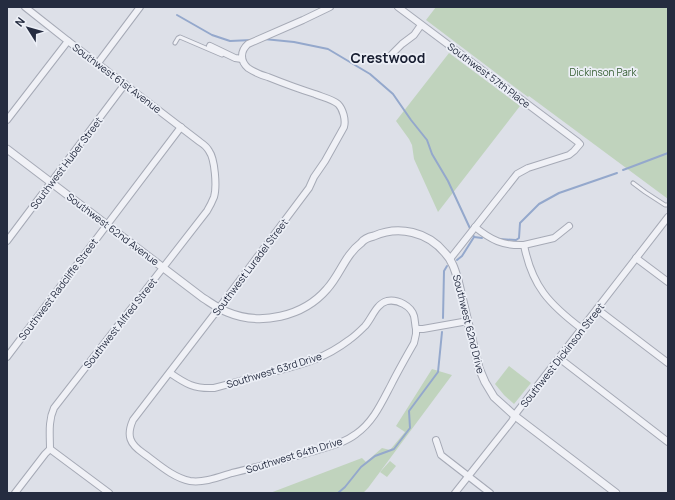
<svg xmlns="http://www.w3.org/2000/svg" width="675" height="500" viewBox="0 0 675 500" font-family="Manrope,sans-serif">
<style>
.green{fill:#c0d3bd}
.lines{fill:none;stroke-linecap:round;stroke-linejoin:round}
.stream{stroke:#94a8cc;stroke-width:2}
.service-casing{stroke:#a6aab6;stroke-width:5}
.minor-casing{stroke:#a6aab6;stroke-width:8}
.tertiary-casing{stroke:#a6aab6;stroke-width:9}
.service{stroke:#f0f1f6;stroke-width:3}
.minor{stroke:#f0f1f6;stroke-width:6}
.tertiary{stroke:#f0f1f6;stroke-width:7}
.labels{text-anchor:middle;dominant-baseline:central;stroke-width:3.5;stroke-linejoin:round;paint-order:stroke}
.park-label{font-size:10px;fill:#345d31;stroke:#eceff6}
.street-label{font-size:10px;fill:#252c40;stroke:#eceff6}
.district-label{font-size:14px;font-weight:bold;fill:#171d30;stroke:#eceff6}
</style>
<rect width="100%" height="100%" fill="#dde0e8"/>
<g class="green">
<polygon points="436,7 668,7 668,199 529,96 528,97 426,20"/>
<polygon points="449,53 520,106 438,212 414,159 412,145 409,139 396,121"/>
<polygon points="509,366 531,383 514,404 504,395 495,384"/>
<polygon points="432,369 452,375 368,488 363,493 270,493 362,458 366,462 382,448 390,450 405,432 396,426"/>
<polygon points="390,461 396,466 387,477 380,472"/>
</g>
<g class="lines">
<g class="stream">
<polyline points="177,15 212,35 230,41 252,40"/>
<polyline points="264,39 294,42 328,49 370,74 393,94 411,120 427,140 432,154 448,181 474,237"/>
<polyline points="623,170 668,153"/>
<polyline points="474,237 482,238"/>
<polyline points="499,239 516,240 519,238 520,223 539,204 559,193 617,173"/>
<polyline points="457,260 462,256 474,237"/>
<polyline points="443,318 444,271 447,266"/>
<polyline points="338,493 345,487 361,467 375,456 394,449 410,428 409,411 438,372 442,332"/>
</g>
<defs>
<g id="service">
<polyline points="175,43 178,38 180,37 222,55"/>
<polyline points="633,183 645,192 665,205 668,205"/>
</g>
<g id="minor">
<path d="M330,7L303,20L248,44C240,51 240,61 248,68C254,72 261,75 268,77C283,83 299,89 315,94C322,97 332,99 338,104C343,109 346,120 344,127L325,161L314,177L309,188L219,308L133,420C126,436 130,444 143,453C157,463 173,478 190,481C204,483 219,477 232,473C258,467 285,459 311,452C326,447 343,444 356,434C373,422 381,404 391,385C398,371 406,357 414,343L416,334V329H423L468,321"/>
<polyline points="398,7 578,142 580,144 574,151 569,155 528,168 517,174 450,259"/>
<polyline points="210,46 235,58 242,59"/>
<polyline points="392,54 402,44 414,35 421,25"/>
<polyline points="98,63 140,7"/>
<polyline points="7,120 68,41"/>
<path d="M475,227C491,240 503,246 524,245C532,286 549,304 582,329"/>
<polyline points="7,241 125,84"/>
<polyline points="524,245 554,238 569,226"/>
<polyline points="636,258 668,282"/>
<polyline points="597,309 668,363"/>
<polyline points="7,357 181,127"/>
<polyline points="559,358 668,442"/>
<path d="M170,373C186,384 194,389 214,388C234,383 254,377 273,372C303,364 324,359 349,340C355,336 360,331 365,326C372,318 376,304 387,301C398,299 411,306 414,316C415,320 415,325 416,329"/>
<polyline points="436,440 441,455 490,493"/>
<polyline points="50,449 109,493"/>
<path d="M15,493L45,454L50,449C50,435 48,421 54,408L207,211C210,206 212,202 214,197C217,187 215,159 209,151C207,147 203,144 200,142L68,41L25,7"/>
<polyline points="455,493 512,421 517,412 668,217"/>
</g>
<path id="tertiary" d="M7,149L203,298C211,303 219,309 227,312C260,326 303,317 327,289C340,275 345,255 361,243C364,239 369,237 374,236C399,225 428,232 445,253C452,260 455,270 458,280L479,368L485,382L494,397L515,416L616,493"/>
</defs>
<use href="#service" class="service-casing"/>
<use href="#minor" class="minor-casing"/>
<use href="#tertiary" class="tertiary-casing"/>
<use href="#service" class="service"/>
<use href="#minor" class="minor"/>
<use href="#tertiary" class="tertiary"/>
</g>
<g class="labels">
<g class="park-label">
<text x="603" y="72">Dickinson Park</text>
</g>
<g class="street-label">
<text transform="translate(489 75) rotate(37)">Southwest 57th Place</text>
<text transform="translate(117 78) rotate(37)">Southwest 61st Avenue</text>
<text transform="translate(66 163) rotate(-53)">Southwest Huber Street</text>
<text transform="translate(113 229) rotate(37)">Southwest 62nd Avenue</text>
<text transform="translate(250 267) rotate(-53)">Southwest Luradel Street</text>
<text transform="translate(58 289) rotate(-53)">Southwest Radcliffe Street</text>
<text transform="translate(120 323) rotate(-52)">Southwest Alfred Street</text>
<text transform="translate(469 324) rotate(76)">Southwest 62nd Drive</text>
<text transform="translate(562 355) rotate(-52)">Southwest Dickinson Street</text>
<text transform="translate(274 370) rotate(-17)">Southwest 63rd Drive</text>
<text transform="translate(294 455) rotate(-17)">Southwest 64th Drive</text>
</g>
<g class="district-label">
<text x="388" y="57">Crestwood</text>
</g>
</g>
<rect width="675" height="500" fill="none" stroke="#252c40" stroke-width="16"/>
<g transform="translate(28 28) rotate(307)" stroke="#eceff6" stroke-width="3" paint-order="stroke">
<path d="M0-3L7 15L0 10L-7 15Z" fill="#252c40"/>
<text y="-6" font-size="11" font-weight="bold" text-anchor="middle" fill="#252c40">N</text>
</g>
</svg>
